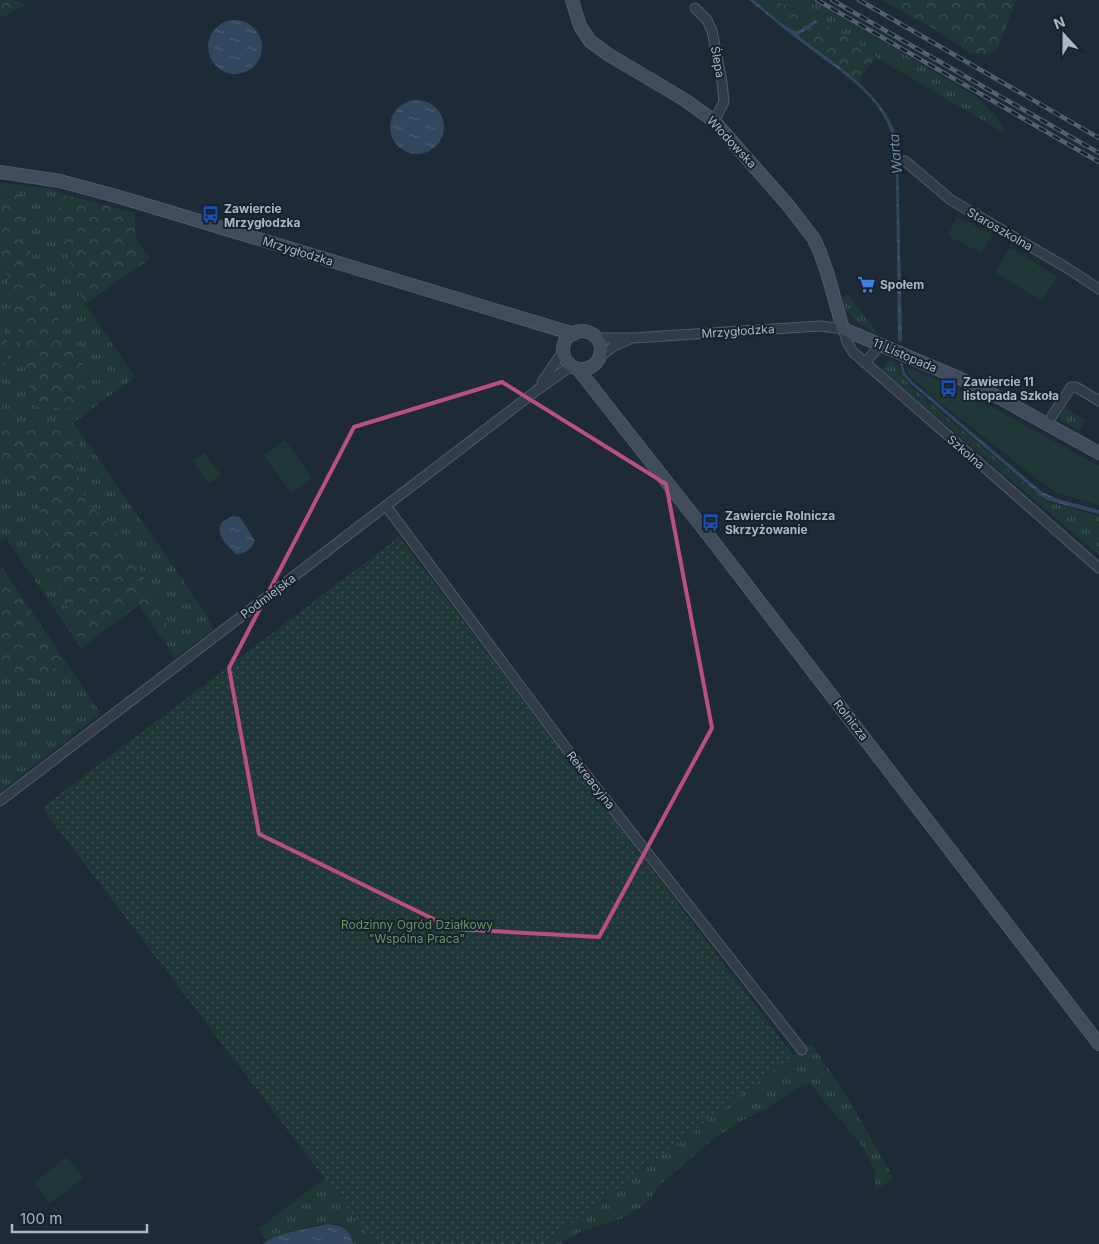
<svg xmlns="http://www.w3.org/2000/svg" width="1099" height="1244" viewBox="0 0 1099 1244" font-family="Inter,sans-serif">
<style>
.grass{fill:url(#grass-tufts)}
.forest{fill:url(#forest-crowns)}
.park{fill:#203738}
.garden{fill:url(#garden-dots)}
.water{fill:url(#water-ripples)}
.lines{fill:none;stroke-linecap:round;stroke-linejoin:round}
.street-casing{stroke:#505a66;stroke-width:11}
.secondary-casing{stroke:#505a66;stroke-width:14}
.street{stroke:#323c48;stroke-width:9}
.secondary{stroke:#404c5b;stroke-width:12}
.rail-casing{stroke:#53616f;stroke-width:4.5}
.rail{stroke:#18212c;stroke-width:2.5;stroke-dasharray:8;stroke-linecap:butt}
.marked{fill:none;stroke:#ba5080;stroke-width:4;stroke-linejoin:round}
.labels{text-anchor:middle;dominant-baseline:central;stroke-width:4;stroke-linejoin:round;paint-order:stroke}
.street-label{font-size:12px;fill:#acb7c5;stroke:#18212c}
.poi-label{font-size:12px;font-weight:bold;fill:#acb7c5;stroke:#18212c;text-anchor:start}
.park-label{font-size:12px;fill:#63966b;stroke:#18212c}
.water-label{font-size:14px;font-style:italic;fill:#6b8aaa;stroke:#18212c}
</style>
<defs>
<pattern id="grass-tufts" width="24" height="20" patternUnits="userSpaceOnUse" patternTransform="scale(1.25)"><rect width="24" height="20" fill="#203738"/><path d="M3 7l-1-3M5 7V3M7 7l1-3M15 17l-1-3M17 17v-4M19 17l1-3" fill="none" stroke="#3e5253"/></pattern>
<pattern id="forest-crowns" width="20" height="18" patternUnits="userSpaceOnUse" patternTransform="scale(1.25)"><rect width="20" height="18" fill="#203738"/><path d="M2 6a3 3 0 1 1 6 0M12 15a3 3 0 1 1 6 0" fill="none" stroke="#3e5253"/></pattern>
<pattern id="garden-dots" width="8" height="8" patternUnits="userSpaceOnUse" patternTransform="scale(1.25)"><rect width="8" height="8" fill="#203738"/><path d="M2 2h.1M6 6h.1" fill="none" stroke="#3e5253" stroke-width="1.8" stroke-linecap="round"/></pattern>
<pattern id="water-ripples" width="26" height="14" patternUnits="userSpaceOnUse" patternTransform="scale(1.25)"><rect width="26" height="14" fill="#31475f"/><path d="M2 4q2-2 4 0t4 0M15 11q2-2 4 0t4 0" fill="none" stroke="#4c5f74"/></pattern>
</defs>
<rect width="100%" height="100%" fill="#1e2b37"/>
<g class="grass">
<polygon points="775,0 811,0 832,12 977,97 996,116 1009,136 876,57 850,38 821,25 799,11"/>
<polygon points="0,183 52,189 66,195 60,201 59,216 85,304 135,377 73,423 0,425 0,368 7,362 8,346 0,315"/>
<path d="M848,294L877,333C862,326 846,317 842,298Z"/>
<polygon points="890,359 899,365 904,379 910,386 1047,502 1099,516 1099,555 882,370"/>
<polygon points="1065,408 1086,420 1079,431 1059,419"/>
<polygon points="77,428 207,615 213,629 175,658 165,643 169,636 162,606 131,557 104,518 86,502 77,471 79,448"/>
<polygon points="0,471 10,475 22,483 39,504 44,529 46,560 70,614 81,648 6,538 0,542"/>
<polygon points="63,658 101,713 0,792 0,670 19,680 51,672"/>
<path d="M812,1044L848,1098L894,1179L874,1190C883,1160 844,1125 826,1104C820,1097 816,1089 808,1083L801,1085L770,1107L741,1121L713,1139L661,1184L648,1201L637,1210L623,1218L580,1232L560,1244H545L793,1055Z"/>
<path d="M325,1178L375,1244H353C351,1237 348,1228 340,1225C321,1219 285,1234 267,1241L258,1229Z"/>
</g>
<g class="forest">
<polygon points="0,0 13,0 26,5 0,18"/>
<path d="M754,0H774L814,20C810,24 803,31 797,31C790,32 760,6 754,0Z"/>
<polygon points="882,0 1016,0 997,50 987,54 971,54 940,32"/>
<polygon points="818,22 850,38 876,57 862,75 859,83 798,34"/>
<path d="M7,186L21,194L23,235L47,290L64,335L80,356L94,395C74,409 58,414 35,406L29,384L0,243V187Z"/>
<path d="M66,195L135,213C134,235 135,242 151,258L85,304C77,284 52,220 60,201C61,198 64,197 66,195Z"/>
<polygon points="0,315 8,346 7,362 0,368"/>
<polygon points="73,423 77,428 79,448 77,471 86,502 104,518 131,557 162,606 169,636 165,643 139,605 81,648 70,614 46,560 44,529 39,504 22,483 10,475 0,471 0,425"/>
<path d="M0,565L63,658C52,671 37,685 18,679C12,677 6,673 0,670Z"/>
</g>
<g class="park">
<polygon points="957,217 992,234 982,253 948,236"/>
<polygon points="1010,247 1057,277 1041,301 995,272"/>
<polygon points="905,366 943,382 941,387 953,392 955,389 1003,413 1099,466 1099,505 1054,492 932,396 909,375"/>
<polygon points="285,440 312,478 291,493 264,455"/>
<polygon points="204,452 221,475 210,484 192,461"/>
<polygon points="67,1157 83,1178 50,1204 34,1183"/>
</g>
<polygon class="garden" points="399,537 793,1055 545,1244 375,1244 42,808"/>
<g class="water">
<path d="M749,0H754C760,6 790,32 797,31C803,31 810,24 814,20L818,22L798,35C832,63 882,91 896,135C898,141 898,148 898,154L902,342L898,341L896,157C893,102 845,75 805,45C786,31 768,15 749,0Z"/>
<circle cx="235" cy="47" r="27"/>
<circle cx="417" cy="127" r="27"/>
<path d="M900,363L903,364C903,372 908,377 913,382L1042,492L1058,499L1099,510V514L1046,500L910,383L903,375Z"/>
<path d="M233,516L240,517L255,541C252,548 244,555 236,554C223,542 208,525 233,516Z"/>
<path d="M327,1224C343,1226 349,1227 353,1244H263C274,1233 312,1228 327,1224Z"/>
</g>
<g class="lines">
<defs>
<g id="street">
<polyline points="695,8 707,20 712,31 722,82 724,102 714,121"/>
<polyline points="905,161 951,200 1067,268 1099,289"/>
<polyline points="596,338 633,338 820,326 843,329 847,342 853,352 1099,568"/>
<polyline points="601,356 614,346 628,340"/>
<polyline points="865,363 881,344"/>
<polyline points="542,382 563,351"/>
<polyline points="1047,424 1071,387 1076,387 1099,401"/>
<polyline points="386,506 584,772 802,1050"/>
<polyline points="0,801 536,391 571,366"/>
</g>
<g id="secondary">
<polyline points="572,0 580,26 590,41 609,55 685,100 714,121 788,205 814,239 819,250 827,272 843,329 961,379 1000,398 1099,453"/>
<polyline points="0,172 60,181 123,198 574,334"/>
<circle cx="582" cy="350" r="19"/>
<polyline points="578,369 706,532 1099,1044"/>
</g>
</defs>
<use href="#street" class="street-casing"/>
<use href="#secondary" class="secondary-casing"/>
<use href="#street" class="street"/>
<use href="#secondary" class="secondary"/>
<defs>
<g id="rail">
<polyline points="817,0 1099,162"/>
<polyline points="832,0 1099,153"/>
<polyline points="859,0 1099,138"/>
</g>
</defs>
<use href="#rail" class="rail-casing"/>
<use href="#rail" class="rail"/>
</g>
<path class="marked" d="M502,382L666,484L712,728L599,937L454,929L259,834L229,668L354,427Z"/>
<defs>
<symbol id="bus-bare" viewBox="-9 -9 18 18"><path d="M-5-6H5V4H4V6H2V4H-2V6H-4V4H-5ZM-3.5-4V0h7V-4ZM-3.5 1.2v1.5H-2V1.2ZM2 1.2v1.5H3.5V1.2Z" fill="#1a4fb4" stroke="#18212c" stroke-width="2.5" paint-order="stroke"/></symbol>
<symbol id="supermarket-bare" viewBox="-9 -9 18 18"><path d="M-6-5.5h2.5l.6 2H6L4.5 2H-2.5L-4.4-4H-6ZM-1.5 3.2a1.3 1.3 0 1 0 .1 0ZM3 3.2a1.3 1.3 0 1 0 .1 0Z" fill="#3f7fe0" stroke="#18212c" stroke-width="2.5" paint-order="stroke"/></symbol>
</defs>
<g fill-rule="evenodd">
<use href="#bus-bare" x="198" y="202" width="25" height="25"/>
<use href="#supermarket-bare" x="854" y="272" width="25" height="25"/>
<use href="#bus-bare" x="936" y="376" width="25" height="25"/>
<use href="#bus-bare" x="698" y="510" width="25" height="25"/>
</g>
<g class="labels">
<g class="street-label">
<text transform="translate(718 62) rotate(80)">Ślepa</text>
<text transform="translate(732 142) rotate(47)">Włodowska</text>
<text transform="translate(1000 229) rotate(30)">Staroszkolna</text>
<text transform="translate(298 251) rotate(17)">Mrzygłodzka</text>
<text transform="translate(738 331) rotate(-4)">Mrzygłodzka</text>
<text transform="translate(905 355) rotate(23)">11 Listopada</text>
<text transform="translate(966 452) rotate(41)">Szkolna</text>
<text transform="translate(268 596) rotate(-37)">Podmiejska</text>
<text transform="translate(851 720) rotate(52)">Rolnicza</text>
<text transform="translate(591 780) rotate(52)">Rekreacyjna</text>
</g>
<g class="poi-label">
<text x="224" y="208">Zawiercie<tspan x="224" dy="14">Mrzygłodzka</tspan></text>
<text x="880" y="284">Społem</text>
<text x="963" y="381">Zawiercie 11<tspan x="963" dy="14">listopada Szkoła</tspan></text>
<text x="725" y="515">Zawiercie Rolnicza<tspan x="725" dy="14">Skrzyżowanie</tspan></text>
</g>
<g class="park-label">
<text x="417" y="924">Rodzinny Ogród Działkowy<tspan x="417" dy="14">"Wspólna Praca"</tspan></text>
</g>
<g class="water-label">
<text transform="translate(895 154) rotate(-95)">Warta</text>
</g>
</g>
<g transform="translate(1064 35) rotate(339)" stroke="#18212c" stroke-width="4" paint-order="stroke">
<path d="M0-4L9 19L0 12L-9 19Z" fill="#acb7c5"/>
<text y="-8" font-size="14" font-weight="bold" text-anchor="middle" fill="#acb7c5">N</text>
</g>
<path d="M12 1224v8h135v-8" fill="none" stroke="#acb7c5" stroke-width="2.5"/>
<text x="20" y="1224" font-size="15" fill="#acb7c5" stroke="#18212c" stroke-width="4" paint-order="stroke">100 m</text>
</svg>
